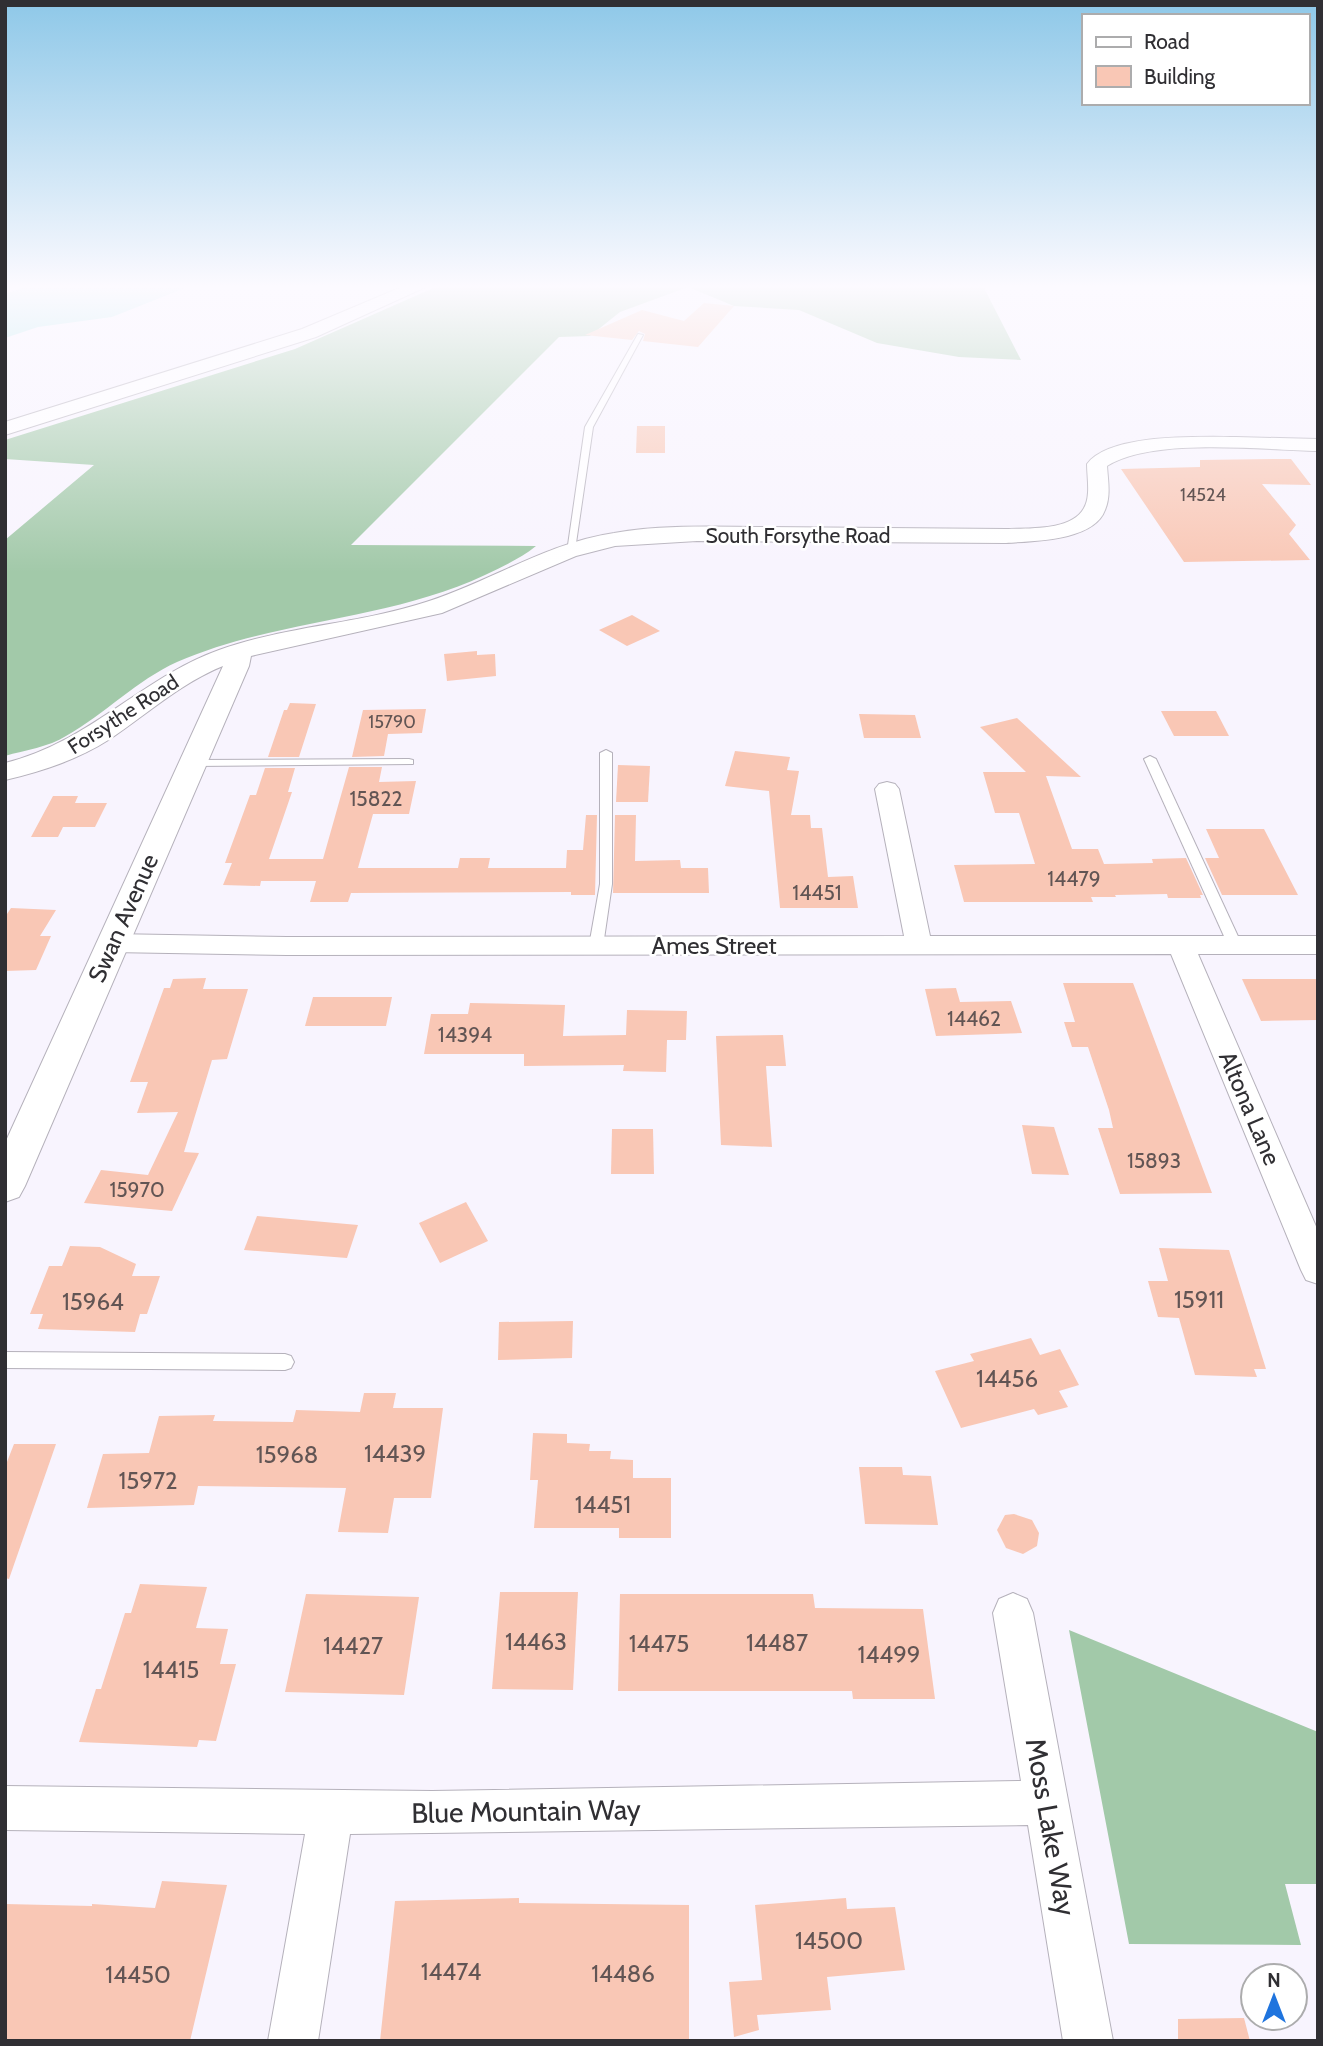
<svg xmlns="http://www.w3.org/2000/svg" width="1323" height="2046" viewBox="0 0 1323 2046" font-family="Cabin,sans-serif">
<style>
.forest{fill:#a2c9a9}
.water{fill:#a8e6e7}
.building{fill:#f9c7b5}
.lines{fill:none;stroke-linecap:round;stroke-linejoin:round}
.service-casing{stroke:#b5b1bb;stroke-width:2}
.minor-casing{stroke:#b5b1bb;stroke-width:2}
.tertiary-casing{stroke:#b5b1bb;stroke-width:2}
.secondary-casing{stroke:#b5b1bb;stroke-width:2}
.service{fill:#fff;fill-rule:evenodd}
.minor{fill:#fff;fill-rule:evenodd}
.tertiary{fill:#fff;fill-rule:evenodd}
.secondary{fill:#fff;fill-rule:evenodd}
.labels{text-anchor:middle;dominant-baseline:central;stroke-width:5;stroke-linejoin:round;paint-order:stroke}
.far-number-label{font-size:18px;fill:#625554}
.far-street-label{font-size:21px;fill:#302f33;stroke:#fff}
.number-label{font-size:21px;fill:#625554}
.street-label{font-size:24px;fill:#302f33;stroke:#fff}
.near-number-label{font-size:24px;fill:#625554}
.near-street-label{font-size:28px;fill:#302f33;stroke:#fff}
</style>
<rect width="100%" height="100%" fill="#f8f4fe"/>
<g class="forest">
<path d="M438,286H983L1021,360L959,357L877,343L799,310L734,306L688,287L620,312L590,336L559,337L351,545L536,546C520,559 503,566 485,575C387,621 276,619 177,662C137,680 105,714 66,736C49,747 25,750 5,756V540L94,465L5,459V440L295,349Z"/>
<polygon points="1069,1630 1318,1732 1318,1884 1285,1884 1301,1945 1129,1944"/>
</g>
<polygon class="water" points="28,286 190,286 112,317 38,327 5,338 5,294"/>
<g class="building">
<polygon points="704,303 734,306 698,347 643,341 645,334 639,331 632,340 585,335 642,310 684,321"/>
<polygon points="637,426 665,426 665,453 636,453"/>
<polygon points="1273,459 1291,459 1311,485 1262,484 1296,525 1289,534 1310,560 1184,562 1121,469 1200,467 1200,460"/>
<polygon points="632,615 660,631 627,646 599,630"/>
<polygon points="477,651 477,655 495,654 496,676 447,681 444,654"/>
<polygon points="290,703 316,704 299,757 268,757 284,710 287,710"/>
<polygon points="426,709 422,733 388,734 384,756 352,757 363,710"/>
<polygon points="1161,711 1216,711 1229,736 1174,736"/>
<polygon points="859,714 915,715 921,738 864,738"/>
<polygon points="1017,718 1081,777 1046,776 1072,849 1098,849 1104,864 1153,863 1152,859 1186,858 1203,895 1200,895 1201,898 1168,898 1167,894 1115,895 1116,897 1091,897 1093,902 964,902 954,865 1035,864 1019,813 995,813 983,772 1026,772 980,727"/>
<polygon points="735,751 790,757 787,770 799,771 791,815 810,815 811,828 822,828 828,877 853,876 858,908 780,908 769,791 725,786"/>
<polygon points="618,765 650,766 648,802 616,802"/>
<polygon points="349,767 382,767 379,782 416,781 409,814 373,814 358,868 458,868 460,858 490,858 488,868 566,868 567,850 583,850 586,815 597,815 595,895 571,895 571,892 351,893 348,902 310,902 316,881 261,881 260,886 223,885 232,863 225,863 250,795 256,795 265,768 295,768 288,792 292,792 269,859 323,859"/>
<polygon points="53,796 78,796 75,803 107,803 95,827 63,827 58,837 31,837"/>
<polygon points="615,815 636,815 635,861 680,860 681,868 708,868 709,893 613,893"/>
<polygon points="1206,829 1264,829 1298,895 1222,895 1205,858 1219,858"/>
<polygon points="11,908 56,910 40,936 51,936 36,970 5,971 5,917"/>
<polygon points="206,978 203,989 248,989 227,1059 212,1060 184,1152 199,1153 172,1211 84,1203 101,1170 148,1175 178,1112 137,1113 148,1082 130,1082 164,988 170,988 173,979"/>
<polygon points="1242,979 1318,979 1318,1020 1261,1021"/>
<polygon points="1063,983 1133,983 1212,1193 1120,1194 1098,1128 1113,1128 1109,1110 1088,1047 1072,1047 1064,1022 1075,1022"/>
<polygon points="956,988 960,1002 1011,1001 1022,1033 936,1036 925,989"/>
<polygon points="313,997 392,997 386,1026 305,1026"/>
<polygon points="470,1003 565,1005 563,1036 626,1035 627,1010 687,1011 686,1040 667,1040 666,1072 623,1071 624,1065 524,1066 524,1054 424,1054 431,1014 468,1014"/>
<polygon points="783,1035 786,1066 766,1066 772,1147 721,1145 716,1036"/>
<polygon points="1022,1125 1054,1127 1069,1175 1032,1174"/>
<polygon points="612,1129 653,1129 654,1174 611,1174"/>
<polygon points="466,1202 488,1241 440,1263 419,1223"/>
<polygon points="257,1216 358,1225 347,1258 244,1250"/>
<polygon points="70,1246 100,1247 136,1264 132,1276 160,1276 147,1314 140,1314 135,1332 38,1329 43,1314 30,1314 49,1266 62,1266"/>
<polygon points="1159,1248 1229,1250 1266,1369 1254,1369 1257,1377 1195,1375 1179,1318 1158,1317 1148,1281 1168,1281"/>
<polygon points="573,1321 572,1358 498,1360 499,1322"/>
<polygon points="1031,1338 1040,1355 1060,1349 1079,1385 1059,1391 1068,1407 1038,1415 1034,1409 961,1428 935,1371 974,1361 970,1354"/>
<polygon points="364,1393 396,1393 393,1408 443,1408 431,1498 394,1498 388,1533 338,1532 346,1488 198,1486 194,1505 87,1508 103,1454 149,1453 159,1416 215,1415 213,1421 293,1422 296,1410 360,1412"/>
<polygon points="533,1433 567,1434 567,1443 590,1444 589,1451 611,1451 610,1459 633,1460 633,1478 671,1478 671,1538 619,1538 619,1528 534,1528 538,1480 530,1480"/>
<polygon points="14,1444 56,1444 9,1579 5,1578 5,1467"/>
<polygon points="859,1467 902,1467 903,1475 931,1476 938,1525 865,1524"/>
<polygon points="1014,1514 1032,1520 1039,1533 1037,1546 1023,1554 1006,1548 997,1530 1005,1515"/>
<polygon points="140,1584 207,1587 196,1628 228,1629 220,1664 236,1664 216,1741 199,1740 197,1747 79,1742 96,1689 101,1689 125,1613 131,1613"/>
<polygon points="500,1592 578,1592 573,1690 492,1689"/>
<polygon points="306,1594 419,1597 404,1695 285,1692"/>
<polygon points="620,1594 813,1594 815,1608 923,1609 935,1699 853,1699 852,1691 618,1691"/>
<polygon points="162,1881 227,1885 190,2041 5,2041 5,1904 92,1906 92,1904 155,1908"/>
<polygon points="519,1898 519,1903 689,1905 689,2041 380,2041 395,1901"/>
<polygon points="846,1898 847,1909 895,1907 905,1970 827,1977 831,2010 757,2015 759,2030 734,2037 729,1982 762,1980 755,1905"/>
<polygon points="1244,2018 1250,2041 1178,2041 1178,2019"/>
</g>
<g class="lines">
<defs>
<g id="service">
<polygon points="638,334 643,335 593,427 575,550 567,552 585,427"/>
<polygon points="606,750 612,753 612,884 603,946 596,950 589,946 600,884 600,753"/>
<polygon points="1150,756 1156,759 1242,945 1240,948 1230,948 1228,945 1144,759"/>
<polygon points="409,759 413,760 413,764 192,766 186,763 192,760"/>
<polygon points="5,1352 285,1354 291,1356 294,1362 291,1368 285,1370 5,1368"/>
</g>
<g id="minor">
<polygon points="887,782 895,784 899,789 930,936 1318,936 1318,954 1198,954 1318,1231 1318,1284 1306,1280 1301,1270 1171,954 287,955 111,952 102,949 98,943 102,937 111,934 287,937 904,936 875,789 879,784"/>
<polygon points="1013,1593 1027,1599 1033,1613 1113,2041 1063,2041 1028,1825 350,1834 318,2041 268,2041 305,1834 5,1830 5,1786 432,1791 1021,1781 993,1613 999,1599"/>
</g>
<path id="tertiary" d="M1236,437L1318,439V451C1263,450 1153,437 1107,466C1108,481 1111,496 1105,510C1094,541 1033,541 1006,543L697,541L615,546L576,556L442,613L251,656L249,666L25,1186L19,1197L5,1202V1143L223,666C181,683 147,714 110,739C77,760 43,771 5,780V763C90,742 141,678 219,650C286,626 358,624 426,602C490,582 546,543 614,533C664,524 717,527 767,527C847,528 926,528 1006,529C1028,528 1072,531 1084,508C1091,496 1087,477 1087,464C1110,433 1200,437 1236,437Z"/>
<polygon id="secondary" points="404,286 428,286 316,337 5,435 5,422 302,329"/>
</defs>
<use href="#service" class="service-casing"/>
<use href="#minor" class="minor-casing"/>
<use href="#tertiary" class="tertiary-casing"/>
<use href="#secondary" class="secondary-casing"/>
<use href="#service" class="service"/>
<use href="#minor" class="minor"/>
<use href="#tertiary" class="tertiary"/>
<use href="#secondary" class="secondary"/>
</g>
<linearGradient id="sky" x2="0" y2="1"><stop stop-color="#8ec8e8"/><stop offset="0.5" stop-color="#fcfaff"/><stop offset="1" stop-color="#fcfaff" stop-opacity="0"/></linearGradient>
<rect width="1323" height="573" fill="url(#sky)"/>
<g class="labels">
<g class="far-number-label">
<text x="1203" y="495">14524</text>
<text x="392" y="722">15790</text>
</g>
<g class="far-street-label">
<text x="798" y="535">South Forsythe Road</text>
<text transform="translate(123 714) rotate(-33)">Forsythe Road</text>
</g>
<g class="number-label">
<text x="376" y="798">15822</text>
<text x="1074" y="878">14479</text>
<text x="817" y="892">14451</text>
<text x="974" y="1018">14462</text>
<text x="465" y="1034">14394</text>
<text x="1154" y="1160">15893</text>
<text x="137" y="1189">15970</text>
</g>
<g class="street-label">
<text transform="translate(123 918) rotate(-66)">Swan Avenue</text>
<text x="714" y="945">Ames Street</text>
<text transform="translate(1250 1108) rotate(67)">Altona Lane</text>
</g>
<g class="near-number-label">
<text x="1199" y="1299">15911</text>
<text x="93" y="1301">15964</text>
<text x="1007" y="1378">14456</text>
<text x="395" y="1453">14439</text>
<text x="287" y="1454">15968</text>
<text x="148" y="1480">15972</text>
<text x="603" y="1504">14451</text>
<text x="536" y="1641">14463</text>
<text x="777" y="1642">14487</text>
<text x="659" y="1643">14475</text>
<text x="353" y="1645">14427</text>
<text x="889" y="1654">14499</text>
<text x="171" y="1669">14415</text>
<text x="829" y="1940">14500</text>
<text x="451" y="1971">14474</text>
<text x="623" y="1973">14486</text>
<text x="138" y="1974">14450</text>
</g>
<g class="near-street-label">
<text transform="translate(526 1811) rotate(-1)">Blue Mountain Way</text>
<text transform="translate(1051 1827) rotate(80)">Moss Lake Way</text>
</g>
</g>
<rect width="1323" height="2046" fill="none" stroke="#302f33" stroke-width="14"/>
<rect x="1082" y="14" width="228" height="91" fill="#ffffff" stroke="#acacad" stroke-width="2"/>
<rect x="1096" y="37" width="35" height="10" fill="#ffffff" stroke="#acacad" stroke-width="2"/>
<text x="1144" y="49" font-size="21" fill="#302f33">Road</text>
<rect x="1096" y="66" width="35" height="21" fill="#f9c7b5" stroke="#acacad" stroke-width="2"/>
<text x="1144" y="84" font-size="21" fill="#302f33">Building</text>
<g transform="translate(1274 1997)"><circle r="33" fill="#ffffff" stroke="#acacad" stroke-width="2"/>
<path d="M0-5L12 26L0 18L-12 26Z" fill="#1f74de"/>
<text y="-10" font-size="19" font-weight="bold" text-anchor="middle" fill="#302f33">N</text>
</g>
</svg>
